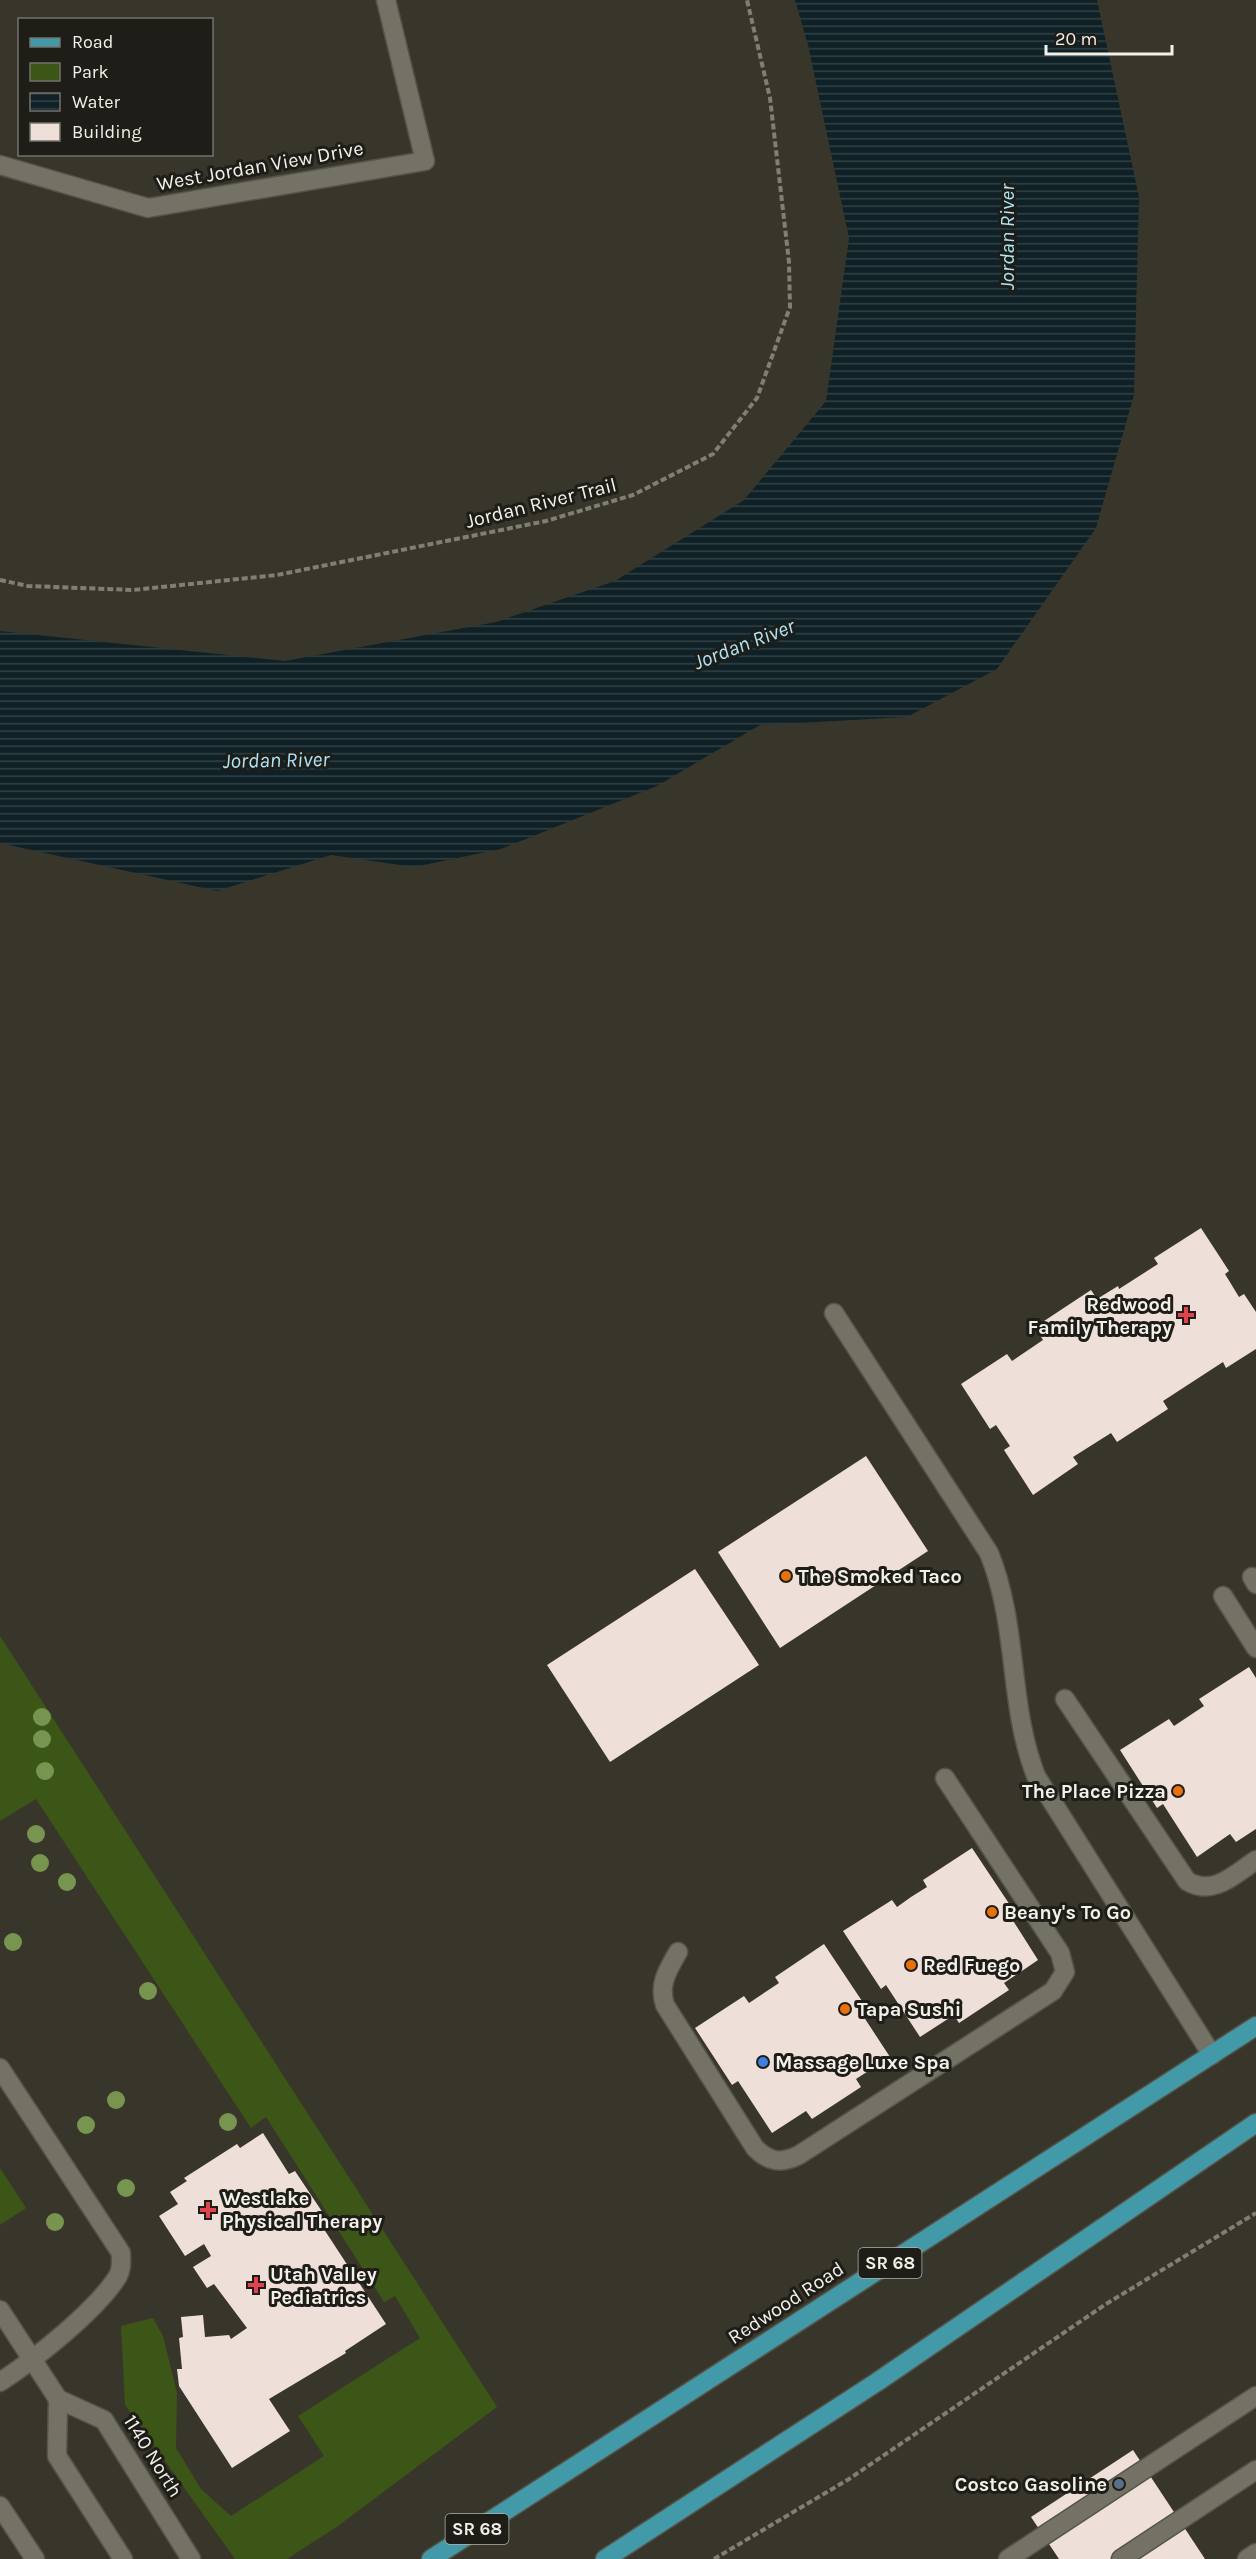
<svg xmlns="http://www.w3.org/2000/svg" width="1256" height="2559" viewBox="0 0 1256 2559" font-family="Karla,sans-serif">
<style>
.green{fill:#3b5617}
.water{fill:url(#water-rules)}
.building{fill:#eedfd8}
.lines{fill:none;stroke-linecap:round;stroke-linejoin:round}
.minor-casing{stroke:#56544a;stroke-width:21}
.major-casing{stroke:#56544a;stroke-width:21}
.path{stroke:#817f74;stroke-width:4;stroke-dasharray:6 3;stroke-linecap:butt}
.minor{stroke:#747265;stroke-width:18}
.major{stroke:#429aa9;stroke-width:18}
.tree{fill:#77954e}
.health-dot{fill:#e0444e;stroke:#1e1d18;stroke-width:2}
.food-dot{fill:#e8710a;stroke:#1e1d18;stroke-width:2}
.shop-dot{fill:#3f7fe0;stroke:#1e1d18;stroke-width:2}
.service-dot{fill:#5c6f8a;stroke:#1e1d18;stroke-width:2}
.labels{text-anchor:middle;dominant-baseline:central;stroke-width:6;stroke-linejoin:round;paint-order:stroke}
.shield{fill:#1e1d18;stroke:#b2b1aa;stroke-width:1.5}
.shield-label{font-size:18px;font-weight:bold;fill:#f2f0e9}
.street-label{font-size:20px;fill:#f2f0e9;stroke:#1e1d18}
.poi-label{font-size:20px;font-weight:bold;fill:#f2f0e9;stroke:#1e1d18;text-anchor:start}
.water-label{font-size:21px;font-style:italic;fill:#abe5f7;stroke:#1e1d18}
</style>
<defs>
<pattern id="water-rules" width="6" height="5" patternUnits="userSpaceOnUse" patternTransform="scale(1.5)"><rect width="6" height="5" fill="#0f2126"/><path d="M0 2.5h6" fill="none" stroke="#324246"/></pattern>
</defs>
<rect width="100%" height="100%" fill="#38362a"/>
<g class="green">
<polygon points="0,1636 497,2407 338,2526 287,2559 235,2559 125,2405 121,2326 153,2318 163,2336 177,2393 176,2448 201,2489 231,2516 324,2456 298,2416 420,2338 395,2296 384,2302 266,2117 251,2128 36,1799 0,1821"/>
<polygon points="0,2168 26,2208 0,2225"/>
</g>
<polygon class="water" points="795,0 1097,0 1139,197 1134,395 1096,528 997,669 907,717 760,725 657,786 501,849 414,867 331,855 217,891 0,843 0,631 285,661 496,622 615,581 744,500 826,401 849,238 808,45"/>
<g class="building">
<polygon points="1201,1228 1229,1271 1225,1274 1239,1297 1244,1294 1256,1312 1256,1349 1226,1368 1223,1362 1163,1401 1168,1409 1117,1442 1111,1433 1073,1457 1078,1464 1033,1495 1004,1450 1010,1446 996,1425 990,1429 961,1384 1007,1354 1012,1361 1043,1340 1035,1327 1091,1290 1097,1299 1118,1286 1119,1289 1158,1264 1154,1258"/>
<polygon points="866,1456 928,1551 780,1648 718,1552"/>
<polygon points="695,1569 759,1665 610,1762 547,1665"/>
<polygon points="1249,1667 1256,1678 1256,1829 1236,1842 1230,1834 1197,1857 1163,1804 1157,1808 1120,1750 1169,1719 1174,1726 1204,1706 1199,1699"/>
<polygon points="972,1848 1010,1905 1005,1908 1038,1960 1004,1983 1009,1990 959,2023 954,2015 920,2037 886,1985 881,1989 843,1931 892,1900 897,1907 911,1897 927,1887 923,1880"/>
<polygon points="824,1944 862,2001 856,2005 890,2057 856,2079 861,2087 812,2119 806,2111 772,2133 738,2081 732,2085 695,2028 744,1996 749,2003 779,1983 775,1977"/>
<polygon points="263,2133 289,2174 295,2171 323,2213 316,2217 386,2324 345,2351 346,2353 269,2399 290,2431 232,2468 179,2386 177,2369 182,2369 179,2338 183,2337 181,2317 203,2315 205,2337 229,2335 231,2339 247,2328 214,2284 207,2288 193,2267 211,2256 204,2244 185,2256 159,2216 178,2204 170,2192 187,2181 184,2178 237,2144 240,2148"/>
<polygon points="1133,2450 1205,2559 1059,2559 1031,2517"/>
</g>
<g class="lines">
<defs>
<g id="minor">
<polyline points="0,165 148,208 425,161 386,0"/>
<path d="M834,1313L989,1553C1019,1627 1008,1705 1036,1776L1212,2055"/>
<polyline points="1252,1577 1256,1584"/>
<polyline points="1223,1596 1256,1648"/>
<path d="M1065,1699L1187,1881C1213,1897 1235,1874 1256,1860"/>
<path d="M678,1952C668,1970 658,1984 665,2005L755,2148C769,2162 781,2164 799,2155L1053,1991L1065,1972L1060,1953L945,1778"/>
<path d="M0,2068L121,2253C121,2261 122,2269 118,2276C97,2310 34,2360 0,2382"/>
<polyline points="0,2310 58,2399 104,2420 191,2559"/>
<polyline points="58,2399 57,2456 123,2559"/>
<polyline points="0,2506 35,2559"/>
<polyline points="1008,2559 1256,2396"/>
<polyline points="1121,2559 1256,2470"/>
<polyline points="1247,2559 1256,2553"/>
</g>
<g id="major">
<polyline points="431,2559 1256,2026"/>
<polyline points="605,2559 877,2382 1256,2123"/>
</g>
</defs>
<use href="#minor" class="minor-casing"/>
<use href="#major" class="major-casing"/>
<g class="path">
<polyline points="0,580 28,586 133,590 277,575 546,521 633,495 713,454 757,398 790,307 789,262 770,98 747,0"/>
<polyline points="714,2559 849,2479 1106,2304 1256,2213"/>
</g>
<use href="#minor" class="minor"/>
<use href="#major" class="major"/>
</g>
<g class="tree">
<circle cx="42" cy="1717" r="9"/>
<circle cx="42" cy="1739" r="9"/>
<circle cx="45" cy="1771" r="9"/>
<circle cx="36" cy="1834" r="9"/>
<circle cx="40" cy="1863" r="9"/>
<circle cx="67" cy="1882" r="9"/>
<circle cx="13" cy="1942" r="9"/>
<circle cx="148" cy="1991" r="9"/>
<circle cx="116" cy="2100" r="9"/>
<circle cx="228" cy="2122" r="9"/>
<circle cx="86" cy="2125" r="9"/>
<circle cx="126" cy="2188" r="9"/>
<circle cx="55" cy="2222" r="9"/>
</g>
<g class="health-dot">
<path d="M1183 1306h6v6h6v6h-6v6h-6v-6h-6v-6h6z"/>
<path d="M205 2201h6v6h6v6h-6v6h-6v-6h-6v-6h6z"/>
<path d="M253 2276h6v6h6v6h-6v6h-6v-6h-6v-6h6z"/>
</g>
<g class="food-dot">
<circle cx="786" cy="1576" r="6"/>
<circle cx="1178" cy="1791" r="6"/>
<circle cx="992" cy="1912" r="6"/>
<circle cx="911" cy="1965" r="6"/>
<circle cx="845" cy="2009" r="6"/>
</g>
<circle class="shop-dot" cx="763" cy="2062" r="6"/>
<circle class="service-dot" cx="1119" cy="2484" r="6"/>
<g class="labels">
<g class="shield">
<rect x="858.5" y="2248" width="63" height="30" rx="4.5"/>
<rect x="445.5" y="2514" width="63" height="30" rx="4.5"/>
</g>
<g class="shield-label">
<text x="890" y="2263">SR 68</text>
<text x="477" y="2529">SR 68</text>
</g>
<g class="street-label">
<text transform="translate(260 166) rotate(-10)">West Jordan View Drive</text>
<text transform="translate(541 503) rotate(-14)">Jordan River Trail</text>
<text transform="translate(786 2303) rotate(-33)">Redwood Road</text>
<text transform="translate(153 2456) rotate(58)">1140 North</text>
</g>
<g class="poi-label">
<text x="1172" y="1304" text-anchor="end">Redwood<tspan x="1172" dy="23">Family Therapy</tspan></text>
<text x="798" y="1576">The Smoked Taco</text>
<text x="1166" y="1791" text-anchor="end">The Place Pizza</text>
<text x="1004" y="1912">Beany's To Go</text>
<text x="923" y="1965">Red Fuego</text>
<text x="857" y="2009">Tapa Sushi</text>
<text x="775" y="2062">Massage Luxe Spa</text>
<text x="222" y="2198">Westlake<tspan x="222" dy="23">Physical Therapy</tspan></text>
<text x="270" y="2274">Utah Valley<tspan x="270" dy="23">Pediatrics</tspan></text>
<text x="1107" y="2484" text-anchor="end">Costco Gasoline</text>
</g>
<g class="water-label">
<text transform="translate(1007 237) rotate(-90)">Jordan River</text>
<text transform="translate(744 644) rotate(-21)">Jordan River</text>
<text transform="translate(276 760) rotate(-1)">Jordan River</text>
</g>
</g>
<rect x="18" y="18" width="195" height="138" fill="#1e1d18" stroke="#73716c" stroke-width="1.5"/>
<rect x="30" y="38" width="30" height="9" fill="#429aa9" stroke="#73716c" stroke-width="1.5"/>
<text x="72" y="48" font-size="18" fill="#f2f0e9">Road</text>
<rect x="30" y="63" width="30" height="18" fill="#3b5617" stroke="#73716c" stroke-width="1.5"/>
<text x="72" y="78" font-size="18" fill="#f2f0e9">Park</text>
<rect x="30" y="93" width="30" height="18" fill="url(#water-rules)" stroke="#73716c" stroke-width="1.5"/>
<text x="72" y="108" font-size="18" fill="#f2f0e9">Water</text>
<rect x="30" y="123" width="30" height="18" fill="#eedfd8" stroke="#73716c" stroke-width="1.5"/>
<text x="72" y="138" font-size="18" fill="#f2f0e9">Building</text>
<path d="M1046 45v9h126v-9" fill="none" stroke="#f2f0e9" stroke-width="3"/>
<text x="1055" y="45" font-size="18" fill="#f2f0e9" stroke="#1e1d18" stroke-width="4.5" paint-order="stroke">20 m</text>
</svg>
